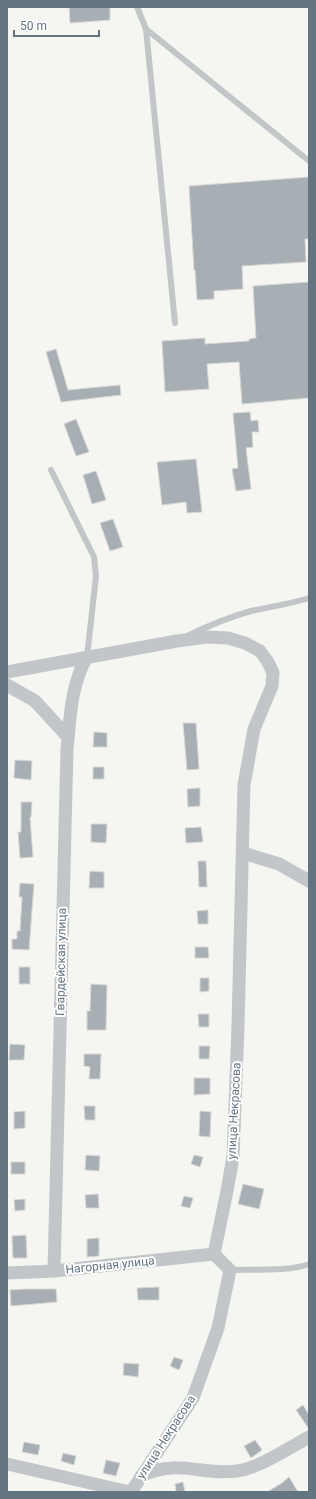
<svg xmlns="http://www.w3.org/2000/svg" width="316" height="1499" viewBox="0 0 316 1499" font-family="Roboto,sans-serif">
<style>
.building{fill:#a7afb5;stroke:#d7d7d4}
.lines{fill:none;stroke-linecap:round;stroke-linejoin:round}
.service{stroke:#c2c6c9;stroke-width:6}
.minor{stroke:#c2c6c9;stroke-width:13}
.labels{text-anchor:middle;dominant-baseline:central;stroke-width:4;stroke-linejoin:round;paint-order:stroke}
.street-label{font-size:12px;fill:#637483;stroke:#fff}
</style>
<rect width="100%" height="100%" fill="#f5f5f1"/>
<g class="building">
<polygon points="69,7 110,7 110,20 70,23"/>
<polygon points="309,177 309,239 305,239 306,262 242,266 243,289 214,291 214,299 197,300 195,270 194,270 189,186"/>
<polygon points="309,282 309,398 242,404 239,362 207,364 209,389 165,392 162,341 205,338 205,344 249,341 249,339 256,338 253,286"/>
<polygon points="56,349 68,390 120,385 121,395 61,402 46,352"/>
<polygon points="250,412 251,421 258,420 259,432 252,432 253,447 246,448 251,489 236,491 232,469 238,468 233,413"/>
<polygon points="76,419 89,452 76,456 64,424"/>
<polygon points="196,459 202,512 187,513 186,502 162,505 157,462"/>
<polygon points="96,471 106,500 92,504 83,475"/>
<polygon points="113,519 123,547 110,551 100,523"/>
<polygon points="183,723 196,723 199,769 187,770"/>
<polygon points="94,732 107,733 107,747 93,747"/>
<polygon points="15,760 32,761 31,780 14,778"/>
<rect x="93" y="767" width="11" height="12"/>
<polygon points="200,788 200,806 188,807 187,789"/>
<polygon points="21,802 32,802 31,817 30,817 33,857 20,858 18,832 21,832"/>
<polygon points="91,824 107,824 106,843 91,842"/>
<polygon points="201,827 203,842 186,843 185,828"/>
<polygon points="198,861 206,861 207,887 199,887"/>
<polygon points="90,871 104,872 104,888 89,888"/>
<polygon points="20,883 34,884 29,950 12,949 12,939 17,939 17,931 20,931 22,897 19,897"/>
<polygon points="208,910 208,924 198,924 197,911"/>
<polygon points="195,947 208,947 209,958 195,958"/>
<rect x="19" y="967" width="11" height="17"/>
<polygon points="200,978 209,978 209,991 200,992"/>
<polygon points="91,984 107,985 106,1030 87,1030 87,1011 90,1011"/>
<polygon points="198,1014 209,1014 209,1027 199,1027"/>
<polygon points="10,1044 25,1045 24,1060 9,1060"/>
<polygon points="199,1046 210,1046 209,1059 199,1059"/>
<polygon points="84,1054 101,1054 100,1079 89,1079 90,1067 84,1066"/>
<polygon points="194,1078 210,1078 210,1094 194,1095"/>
<polygon points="84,1106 95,1106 95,1120 85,1120"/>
<polygon points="25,1111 25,1128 14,1129 14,1112"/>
<polygon points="200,1111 211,1112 210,1137 199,1136"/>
<polygon points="86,1155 100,1156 99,1171 85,1170"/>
<polygon points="194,1155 203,1157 200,1167 191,1164"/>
<rect x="11" y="1162" width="14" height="12"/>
<polygon points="243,1184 264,1189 259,1209 238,1204"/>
<polygon points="98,1194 99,1208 86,1208 85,1195"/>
<polygon points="184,1196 193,1198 190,1208 181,1206"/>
<polygon points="25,1199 25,1210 15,1211 14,1200"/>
<polygon points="26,1235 27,1258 13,1258 12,1236"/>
<polygon points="99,1238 99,1256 87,1257 87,1239"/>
<polygon points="159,1287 159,1300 138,1300 137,1288"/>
<polygon points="26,1289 56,1289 57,1302 11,1306 10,1290"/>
<polygon points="174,1357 183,1360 179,1370 170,1366"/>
<polygon points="124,1363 139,1364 138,1377 123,1375"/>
<polygon points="303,1405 309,1415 309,1429 296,1410"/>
<polygon points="255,1440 262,1450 251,1458 244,1446"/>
<polygon points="24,1442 40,1445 38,1455 22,1452"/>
<polygon points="63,1453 76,1456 74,1465 61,1461"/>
<polygon points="106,1460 120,1463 116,1476 103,1473"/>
<polygon points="289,1477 298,1492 267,1492 282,1483"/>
<polygon points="183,1482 185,1492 176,1492 175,1484"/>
</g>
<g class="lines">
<g class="service">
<polyline points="137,7 146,29 175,323"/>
<polyline points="146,29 309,161"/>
<polyline points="51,470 94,557 96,576 87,657"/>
<path d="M187,636C208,626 229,617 251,611C270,607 290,604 309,598"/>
<path d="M230,1270C252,1269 288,1272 309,1264"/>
</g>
<g class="minor">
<polyline points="7,672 177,641 207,637 228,638 245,643 260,651 268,662 273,673 272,686 254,729 244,785 238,1026 233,1157 227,1191 214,1254 230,1270 218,1328 193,1398 131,1492"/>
<polyline points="7,685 35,701 68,737"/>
<polyline points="243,853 279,864 309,881"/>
<path d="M54,1271L67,749C70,718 71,684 87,657"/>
<polyline points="7,1273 54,1271 214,1254"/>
<polyline points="7,1464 130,1492"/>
<path d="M141,1476C179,1458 201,1476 237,1471C259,1468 289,1448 309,1437"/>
</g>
</g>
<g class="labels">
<g class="street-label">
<text transform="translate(61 962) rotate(-89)">Гвардейская улица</text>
<text transform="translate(234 1111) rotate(-87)">улица Некрасова</text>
<text transform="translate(110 1265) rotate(-6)">Нагорная улица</text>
<text transform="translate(166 1437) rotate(-57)">улица Некрасова</text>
</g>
</g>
<rect width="316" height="1499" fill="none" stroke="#637483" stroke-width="16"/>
<path d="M14 30v6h85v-6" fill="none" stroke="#637483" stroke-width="2"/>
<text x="20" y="30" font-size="12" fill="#637483" stroke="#ffffff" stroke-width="3" paint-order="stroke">50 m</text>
</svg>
